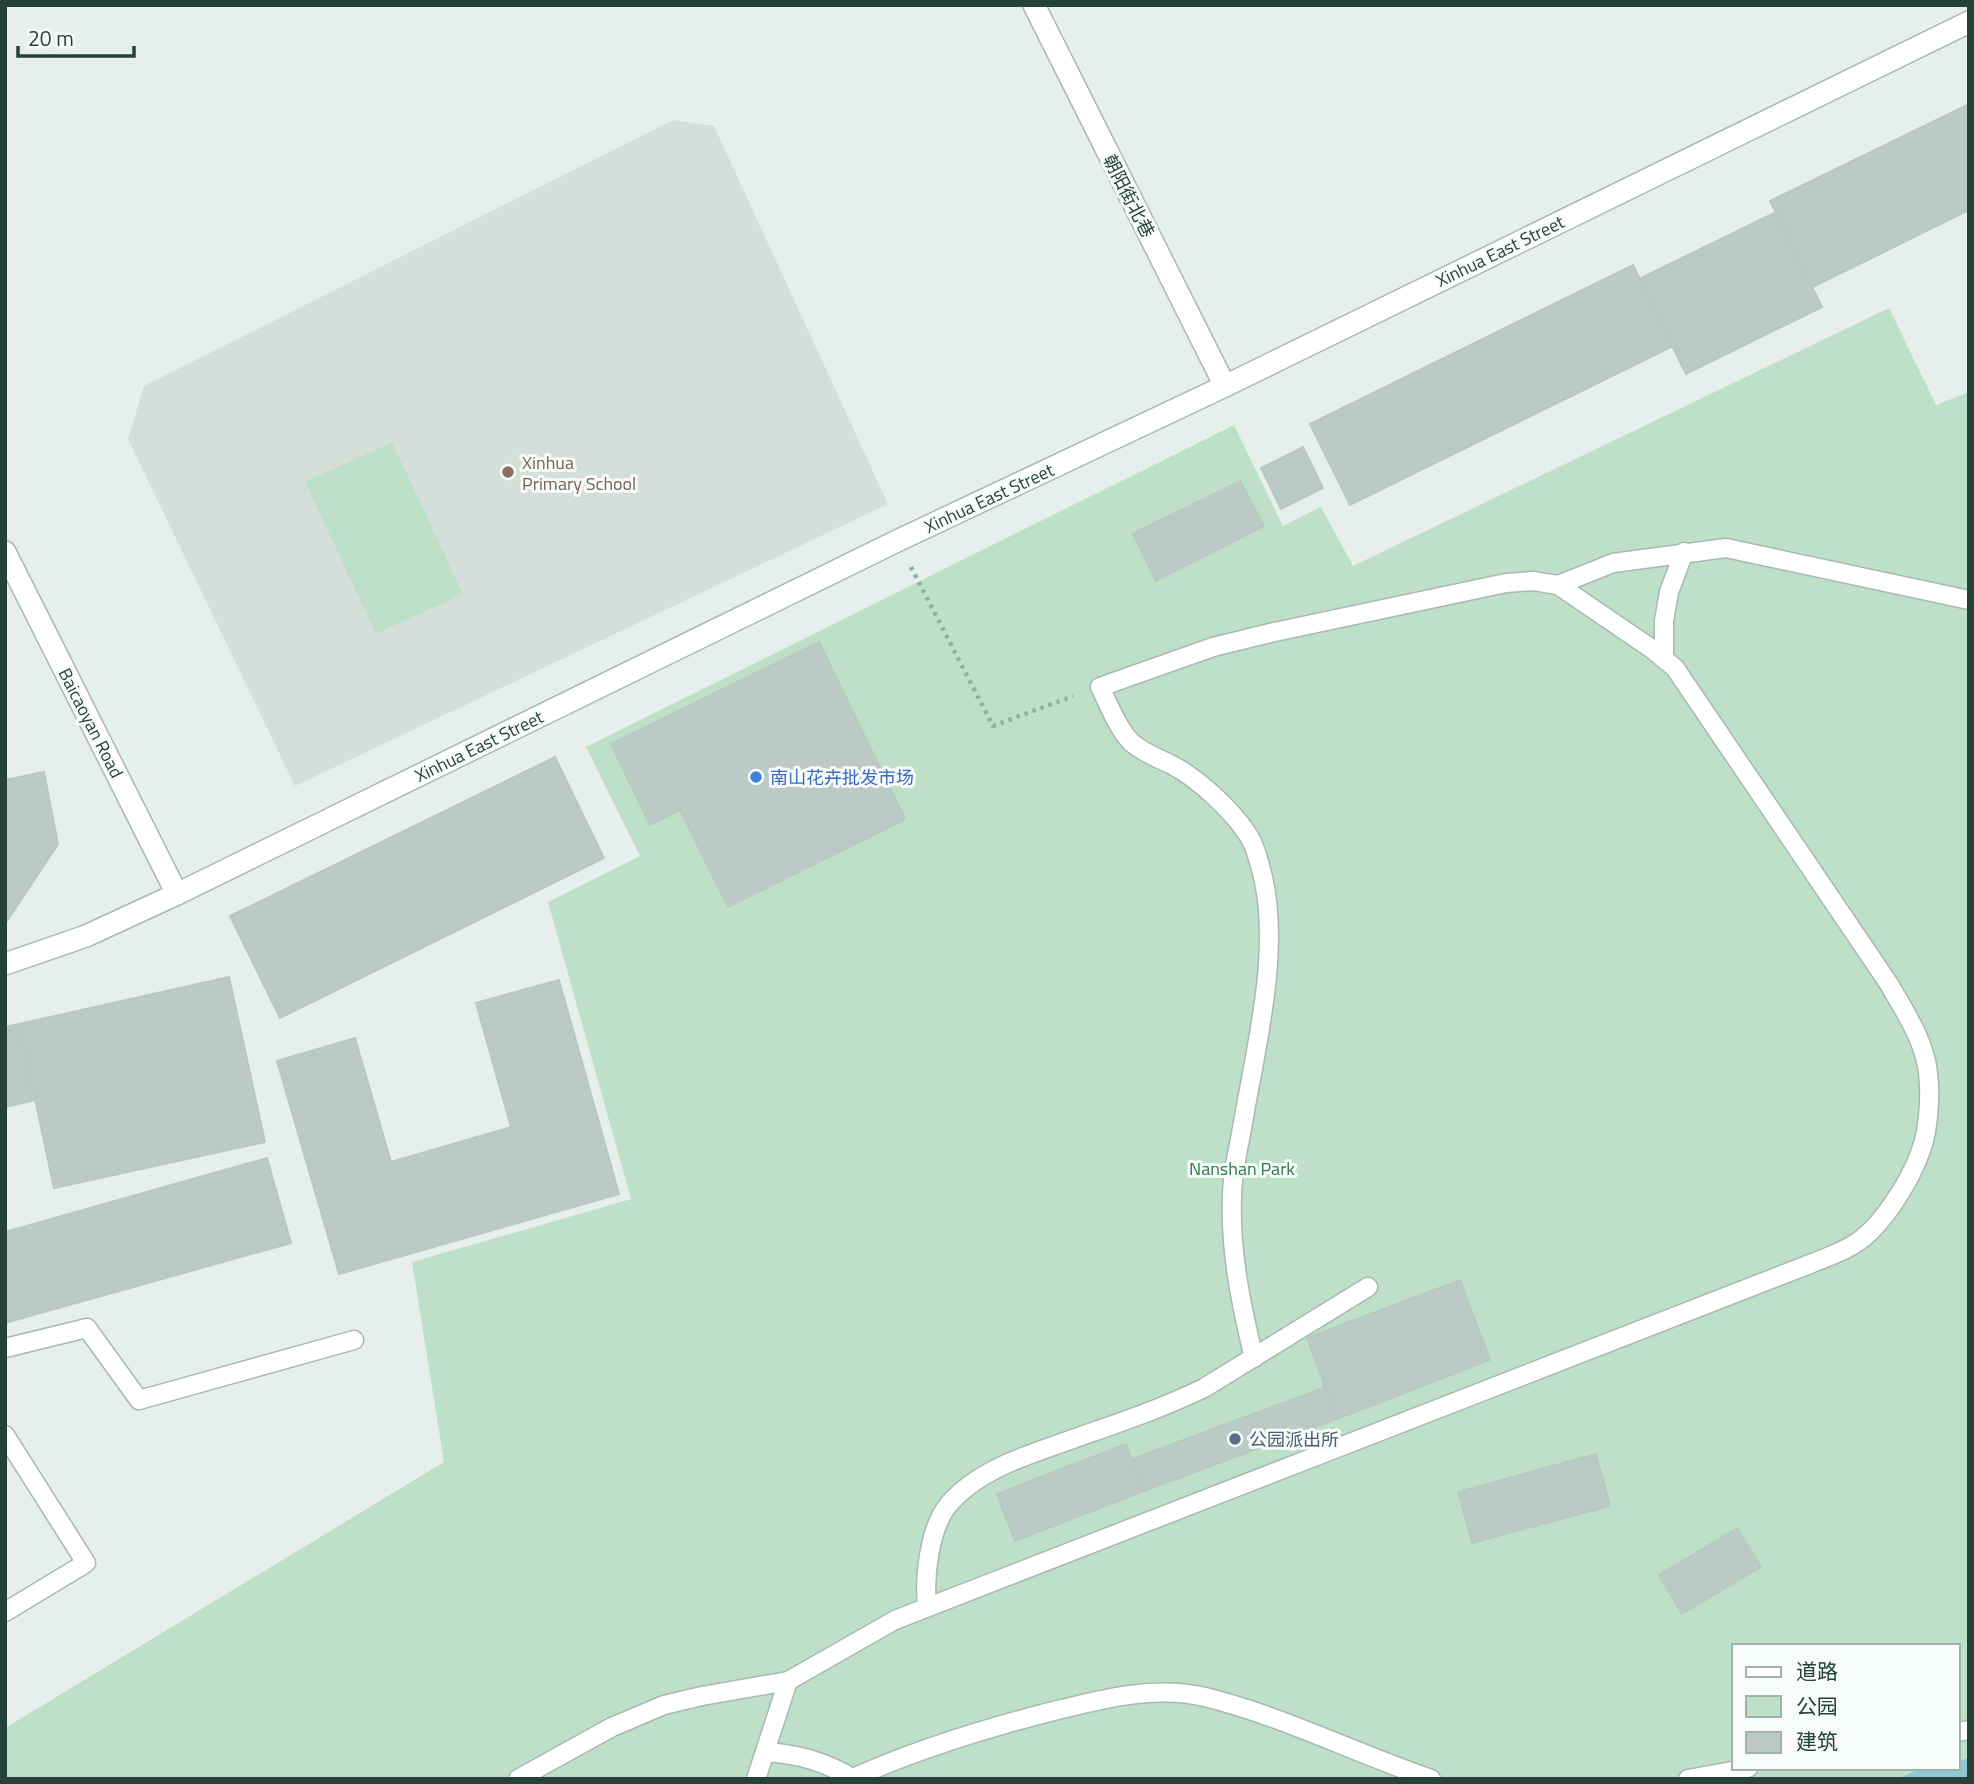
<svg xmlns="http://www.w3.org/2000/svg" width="1974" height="1784" viewBox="0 0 1974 1784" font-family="'Titillium Web','Noto Sans SC',sans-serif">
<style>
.built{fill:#d4dfda}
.green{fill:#bfe0c8;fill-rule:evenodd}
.water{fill:#8ec9d4}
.building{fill:#bbcac4;stroke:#b8c9c2;stroke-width:2}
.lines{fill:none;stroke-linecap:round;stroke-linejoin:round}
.service-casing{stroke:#a8b8b2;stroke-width:21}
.minor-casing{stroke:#a8b8b2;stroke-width:24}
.tertiary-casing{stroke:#a8b8b2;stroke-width:24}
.path{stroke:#86b3a5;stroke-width:4.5;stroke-dasharray:3.5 5;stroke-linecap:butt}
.service{stroke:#fff;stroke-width:18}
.minor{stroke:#fff;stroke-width:21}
.tertiary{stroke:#fff;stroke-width:21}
.education-dot{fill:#8d6e63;stroke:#f7fbf9;stroke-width:2.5}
.shop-dot{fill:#3f7fe0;stroke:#f7fbf9;stroke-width:2.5}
.service-dot{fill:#5c6f8a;stroke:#f7fbf9;stroke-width:2.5}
.labels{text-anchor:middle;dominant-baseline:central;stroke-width:6;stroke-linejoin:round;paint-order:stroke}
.street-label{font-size:18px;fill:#24423a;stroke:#f7fbf9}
.education-label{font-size:18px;fill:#785e54;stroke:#f7fbf9;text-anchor:start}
.shop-label{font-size:18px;fill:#366cbe;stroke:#f7fbf9;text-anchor:start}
.park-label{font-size:18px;fill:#2d7a4b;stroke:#f7fbf9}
.service-label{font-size:18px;fill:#4e5e75;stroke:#f7fbf9;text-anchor:start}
</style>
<rect width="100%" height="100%" fill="#e6efeb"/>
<polygon class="built" points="673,120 714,126 888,504 295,786 128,439 144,386"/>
<g class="green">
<path d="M1889,308L1936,405L1969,392V1779H5V1728L444,1462L412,1262L631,1199L548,902L640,856L586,747L1234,425L1283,526L1321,507L1353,566ZM1734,1646H1958V1768H1734Z"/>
<polygon points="392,442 463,594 376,634 305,482"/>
</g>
<polygon class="water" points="1969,1758 1969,1779 1897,1779 1922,1768 1958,1768 1958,1761"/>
<g class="building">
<polygon points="1969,104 1969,210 1813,287 1770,201"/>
<polygon points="1776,212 1822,307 1686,374 1639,279"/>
<polygon points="1633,265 1673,346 1350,505 1310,424"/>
<polygon points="1303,447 1323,488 1281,509 1261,468"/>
<polygon points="1240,481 1264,526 1156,581 1133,534"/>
<polygon points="819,642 905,819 728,907 680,810 650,825 611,744"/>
<polygon points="555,757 604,858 280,1018 230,916"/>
<polygon points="44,772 58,844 5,924 5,780"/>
<polygon points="229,977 265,1142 54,1188 19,1024"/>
<polygon points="559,980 619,1194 339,1274 277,1061 355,1038 391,1162 511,1127 476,1003"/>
<polygon points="19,1024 35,1100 5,1107 5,1027"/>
<polygon points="267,1158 291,1243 5,1323 5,1232"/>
<polygon points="1460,1280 1490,1360 1337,1419 1307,1338"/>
<polygon points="1326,1387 1337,1419 1144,1491 1132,1459"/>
<polygon points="1126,1444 1144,1491 1015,1541 997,1494"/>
<polygon points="1596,1454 1610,1506 1472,1543 1458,1492"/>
<polygon points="1737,1528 1761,1567 1682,1614 1659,1575"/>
</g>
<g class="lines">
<defs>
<g id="service">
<polyline points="1558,585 1613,563 1726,548 1969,600"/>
<polyline points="1664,659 1664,621 1669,592 1684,552"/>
<polyline points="5,1348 87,1328 139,1400 354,1340"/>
<polyline points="5,1435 86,1563 5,1612"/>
<path d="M927,1606C924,1577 929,1528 949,1504C979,1469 1028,1455 1070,1440C1115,1424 1161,1409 1204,1388L1368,1287"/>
<polyline points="1958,1732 1969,1730"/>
<path d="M765,1752C797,1754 824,1761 852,1778"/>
<path d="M518,1779L612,1727L664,1705L702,1696L788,1681L895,1620L1810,1264C1827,1257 1844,1252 1859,1241C1883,1224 1910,1181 1920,1153C1930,1128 1932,1083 1925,1057C1918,1031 1902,1007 1889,984L1675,668L1652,649L1558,585L1533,581L1506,583L1270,633L1213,647L1100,687C1109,705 1117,727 1131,742C1143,753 1158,758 1172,765C1199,779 1238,815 1252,842C1257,852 1260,866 1263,877C1281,955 1254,1055 1241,1134C1237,1154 1232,1176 1232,1197C1230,1251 1241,1305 1254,1358"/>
<polyline points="756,1779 788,1681"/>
<path d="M851,1779C913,1751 977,1731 1042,1714C1094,1701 1152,1684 1205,1697C1282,1716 1355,1753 1431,1779"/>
<polyline points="1688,1779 1748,1768"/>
</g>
<g id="minor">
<polyline points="1034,5 1225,386"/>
<polyline points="5,552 177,894"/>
</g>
<polyline id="tertiary" points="5,964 86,936 177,894 897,541 1225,386 1969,22"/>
</defs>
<use href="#service" class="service-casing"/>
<use href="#minor" class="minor-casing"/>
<use href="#tertiary" class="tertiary-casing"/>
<polyline class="path" points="911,567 993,726 1073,696"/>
<use href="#service" class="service"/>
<use href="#minor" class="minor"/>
<use href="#tertiary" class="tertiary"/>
</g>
<circle class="education-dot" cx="508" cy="472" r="7"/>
<circle class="shop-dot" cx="756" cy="777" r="7"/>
<circle class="service-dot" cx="1235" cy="1439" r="7"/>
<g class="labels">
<g class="street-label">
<text transform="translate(1129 196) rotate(63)">朝阳街北巷</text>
<text transform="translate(1500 251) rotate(-26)">Xinhua East Street</text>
<text transform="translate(989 498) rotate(-25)">Xinhua East Street</text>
<text transform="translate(91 723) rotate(63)">Baicaoyan Road</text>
<text transform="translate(479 746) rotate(-26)">Xinhua East Street</text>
</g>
<g class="education-label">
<text x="522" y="462">Xinhua<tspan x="522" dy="21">Primary School</tspan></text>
</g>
<g class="shop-label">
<text x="770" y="777">南山花卉批发市场</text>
</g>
<g class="park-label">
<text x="1242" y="1168">Nanshan Park</text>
</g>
<g class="service-label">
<text x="1249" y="1439">公园派出所</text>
</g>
</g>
<rect width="1974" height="1784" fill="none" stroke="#24423a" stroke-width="14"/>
<rect x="1732" y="1644" width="228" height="126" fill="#f7fbf9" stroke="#a3b1ad" stroke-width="2"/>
<rect x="1746" y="1667" width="35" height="10" fill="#ffffff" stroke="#a3b1ad" stroke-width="2"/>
<text x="1796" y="1679" font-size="21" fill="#24423a">道路</text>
<rect x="1746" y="1696" width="35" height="21" fill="#bfe0c8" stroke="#a3b1ad" stroke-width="2"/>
<text x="1796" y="1714" font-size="21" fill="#24423a">公园</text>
<rect x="1746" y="1732" width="35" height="21" fill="#bbcac4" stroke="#a3b1ad" stroke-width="2"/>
<text x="1796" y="1749" font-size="21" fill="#24423a">建筑</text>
<path d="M18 46v10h116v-10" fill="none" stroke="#24423a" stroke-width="3.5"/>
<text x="28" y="46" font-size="21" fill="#24423a" stroke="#f7fbf9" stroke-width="5" paint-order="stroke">20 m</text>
</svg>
